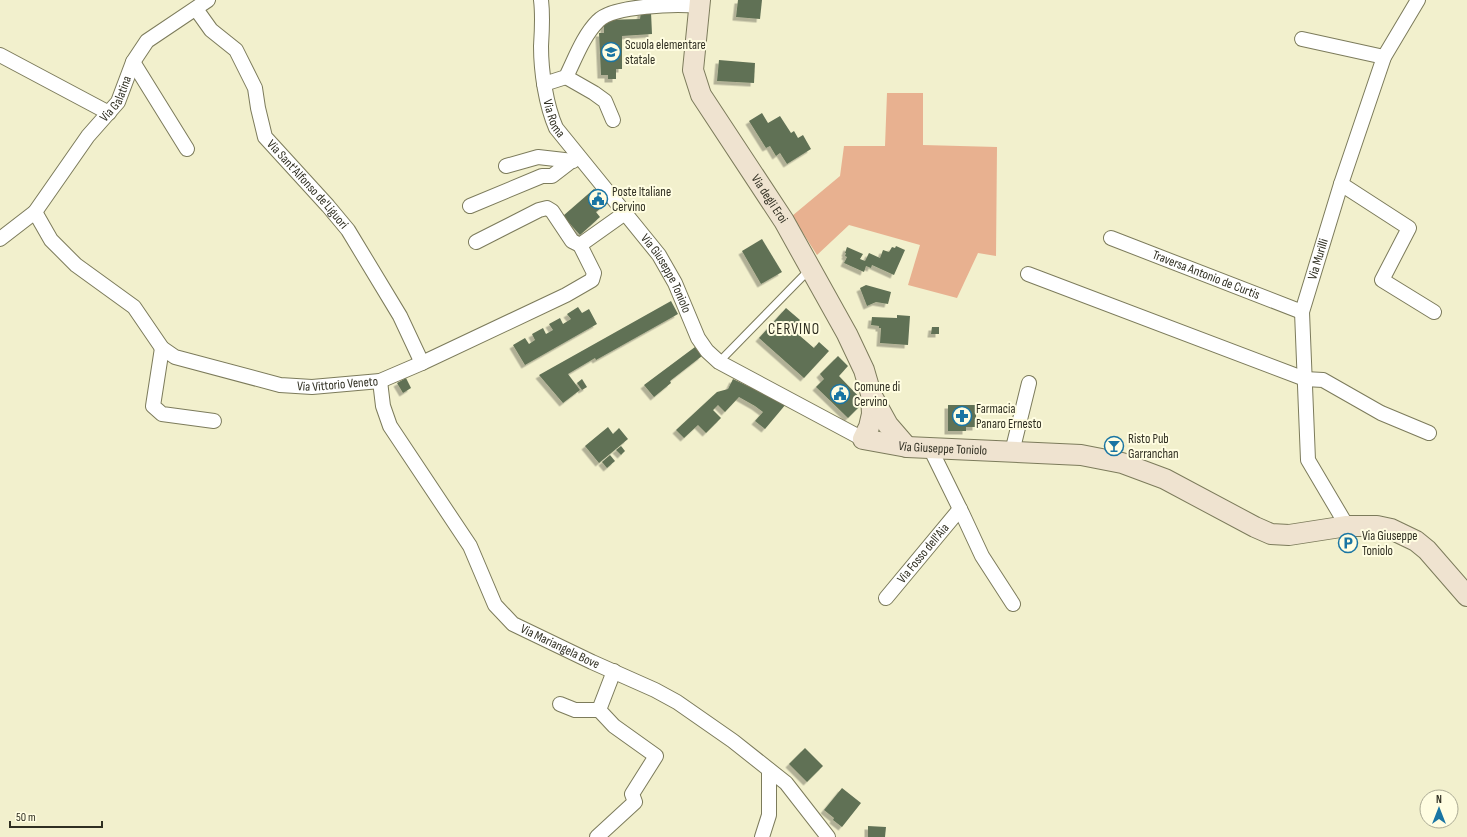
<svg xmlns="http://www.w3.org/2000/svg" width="1467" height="837" viewBox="0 0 1467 837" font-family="'Sofia Sans Condensed',sans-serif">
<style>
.green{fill:#e8b190}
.building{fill:#617155;filter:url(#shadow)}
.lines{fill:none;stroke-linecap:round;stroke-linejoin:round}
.lane-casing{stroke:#7c7b5b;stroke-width:9}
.street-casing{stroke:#7c7b5b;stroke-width:16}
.secondary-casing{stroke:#7c7b5b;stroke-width:22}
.lane{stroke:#fff;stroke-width:7}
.street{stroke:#fff;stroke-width:14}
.secondary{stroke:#efe3d0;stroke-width:20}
.labels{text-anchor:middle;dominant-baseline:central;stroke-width:4;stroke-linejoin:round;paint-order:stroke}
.poi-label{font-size:13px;fill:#302f22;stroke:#fffde1;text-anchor:start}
.street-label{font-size:13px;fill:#302f22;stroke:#fffde1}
.quarter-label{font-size:15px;letter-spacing:1px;fill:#302f22;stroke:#fffde1}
</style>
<defs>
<filter id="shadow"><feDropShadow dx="-3.5" dy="3.5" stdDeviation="0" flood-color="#0004"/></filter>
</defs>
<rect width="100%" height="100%" fill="#f2f0cd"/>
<polygon class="green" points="887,93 923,93 923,145 997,147 996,256 978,253 957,298 908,285 920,245 849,225 817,255 792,216 840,176 844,146 885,146"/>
<g class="building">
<polygon points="738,0 762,0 760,19 736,17"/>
<polygon points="641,12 651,12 652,34 622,36 622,69 616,69 616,79 608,79 608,75 601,75 599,33 604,33 604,20 640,19"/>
<polygon points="719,60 755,63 754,83 717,81"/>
<polygon points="762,113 768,123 780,116 791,133 794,131 798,138 803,135 811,149 787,164 780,153 776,156 770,146 766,148 749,121"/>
<polygon points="594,189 607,203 596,212 600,217 580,235 563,216"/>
<polygon points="762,239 782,272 761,284 742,251"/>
<polygon points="896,246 905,250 894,275 872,265 871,268 866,266 864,272 844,263 847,257 845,256 846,253 845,253 847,247 863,254 860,259 865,261 869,253 880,258 883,250 889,252 892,247 895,248"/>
<polygon points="866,285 891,292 888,304 876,302 867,306 860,288"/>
<polygon points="671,301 678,314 596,360 595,358 568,374 580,390 563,403 539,375"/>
<polygon points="578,307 582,313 589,309 597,324 525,365 513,345 525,338 529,344 535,340 532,334 543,328 546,334 553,330 549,324 560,318 563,324 571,319 567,314"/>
<polygon points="786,308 800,320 792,329 814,348 819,342 829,351 804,378 759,338"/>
<polygon points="897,315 910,316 908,345 880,343 881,328 879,328 879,326 871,325 872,317 897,318"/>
<polygon points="932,327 939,327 939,334 931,334"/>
<polygon points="695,347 702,356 670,381 671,383 654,397 644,385"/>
<polygon points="838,356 848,366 839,376 864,402 848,418 816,387 824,379 820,374"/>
<polygon points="406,378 411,388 403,393 397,383"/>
<polygon points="582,379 587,387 582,390 577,383"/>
<polygon points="733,379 786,404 765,429 755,421 763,412 755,406 739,397 725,412 718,405 713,410 721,418 706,433 698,425 684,438 676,430 717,392 728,389"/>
<polygon points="948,405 976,405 976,427 966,427 966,431 948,431"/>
<polygon points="608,427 613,434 619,428 628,439 599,463 585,446"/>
<polygon points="621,446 625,451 621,455 616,450"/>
<polygon points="610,455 615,461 607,468 602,462"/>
<polygon points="805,748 823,766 807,782 789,764"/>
<polygon points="842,788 861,803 842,827 833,820 834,818 824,810"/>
<polygon points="868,826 886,827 885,837 868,837"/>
</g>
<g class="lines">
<defs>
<polyline id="lane" points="719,362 810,269"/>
<g id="street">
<path id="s1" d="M541,0C543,16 542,30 541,46C541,72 546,105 556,128L659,255L675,283L698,338L707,351L719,362L863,439"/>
<path id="s2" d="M196,9L211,30L236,50L255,88L258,108L265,137L328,206L348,230L400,316L422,363"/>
<polyline points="1302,39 1384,57"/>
<polyline points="0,55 109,113"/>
<polyline points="133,62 187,149"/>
<polyline points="566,77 594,93 605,101 613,120"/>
<path d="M544,84L566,77C575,59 583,36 598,21C613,5 677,4 699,6"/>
<polyline points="506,166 538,157 573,161"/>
<polyline points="1341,184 1409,228 1382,280 1434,312"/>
<polyline points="470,206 542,176 552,176 578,156"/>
<path id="s3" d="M35,212L51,240L76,265L134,307L162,348L175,357L280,385L312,387L380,381L422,363L566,295L592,280L594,273L580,245L625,213"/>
<path id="s4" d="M1111,238L1302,312"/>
<path id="s5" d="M0,239L35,212L88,136L118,102L133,62L147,41L208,0"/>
<polyline points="476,242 539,210 547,208 552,211 572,241 580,245"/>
<polyline points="1028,274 1305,379 1323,380 1381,413 1429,433"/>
<polyline points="162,348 153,406 162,414 214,421"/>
<path id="s6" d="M380,381L383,406L390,426L470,546L495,605L513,624L592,662L655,690L677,702L733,741L786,783L828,837"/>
<polyline points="930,448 962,513 982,556 1013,604"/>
<polyline points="1012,452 1029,383"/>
<path id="s7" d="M1347,526L1308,460L1302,312L1341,184L1384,57L1418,0"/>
<path id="s8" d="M886,598L960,509"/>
<polyline points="560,704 575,710 599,710"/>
<polyline points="597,837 635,802 632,794 656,756 614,726 599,710 614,671"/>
<polyline points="762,837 769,815 769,770"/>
</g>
<g id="secondary">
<path id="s9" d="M700,0L693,70L701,95L784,221L847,334L864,370L871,394L872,414L869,427L863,439L907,447L1081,455L1122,463L1165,479L1255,527L1271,534L1289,535L1347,526H1377L1391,529L1416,541L1427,550L1467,596"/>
<polyline points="872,396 888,425 907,447"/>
</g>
</defs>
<use href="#lane" class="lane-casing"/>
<use href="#street" class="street-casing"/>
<use href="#secondary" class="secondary-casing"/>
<use href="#lane" class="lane"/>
<use href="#street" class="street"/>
<use href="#secondary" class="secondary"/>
</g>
<defs>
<symbol id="school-ring" viewBox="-11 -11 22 22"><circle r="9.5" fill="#fffde1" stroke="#1975a3" stroke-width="1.5"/><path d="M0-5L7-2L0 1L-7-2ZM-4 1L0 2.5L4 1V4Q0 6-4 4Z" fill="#1975a3"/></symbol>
<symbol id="civic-ring" viewBox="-11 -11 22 22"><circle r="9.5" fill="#fffde1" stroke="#1975a3" stroke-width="1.5"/><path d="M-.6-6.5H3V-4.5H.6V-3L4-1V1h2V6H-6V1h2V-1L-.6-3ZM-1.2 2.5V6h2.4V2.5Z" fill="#1975a3"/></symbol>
<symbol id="pharmacy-ring" viewBox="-11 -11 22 22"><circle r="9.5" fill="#fffde1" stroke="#1975a3" stroke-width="1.5"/><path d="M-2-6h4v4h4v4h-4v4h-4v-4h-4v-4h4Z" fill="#1975a3"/></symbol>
<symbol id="bar-ring" viewBox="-11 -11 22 22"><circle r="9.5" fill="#fffde1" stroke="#1975a3" stroke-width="1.5"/><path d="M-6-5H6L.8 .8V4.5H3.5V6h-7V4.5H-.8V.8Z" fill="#1975a3"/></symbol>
<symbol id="parking-ring" viewBox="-11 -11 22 22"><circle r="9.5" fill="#fffde1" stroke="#1975a3" stroke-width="1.5"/><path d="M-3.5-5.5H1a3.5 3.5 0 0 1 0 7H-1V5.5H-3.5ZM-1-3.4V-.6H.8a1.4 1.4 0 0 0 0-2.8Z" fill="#1975a3"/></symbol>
</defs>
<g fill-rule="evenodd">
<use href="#school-ring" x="600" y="41" width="22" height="22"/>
<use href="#civic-ring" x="587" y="188" width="22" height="22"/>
<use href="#civic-ring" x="829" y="383" width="22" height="22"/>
<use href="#pharmacy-ring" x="951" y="405" width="22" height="22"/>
<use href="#bar-ring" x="1103" y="435" width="22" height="22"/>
<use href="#parking-ring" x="1337" y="532" width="22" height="22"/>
</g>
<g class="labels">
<g class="poi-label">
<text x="625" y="45">Scuola elementare<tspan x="625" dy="15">statale</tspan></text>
<text x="612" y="192">Poste Italiane<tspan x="612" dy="15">Cervino</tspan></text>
<text x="854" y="387">Comune di<tspan x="854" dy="15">Cervino</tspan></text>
<text x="976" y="409">Farmacia<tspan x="976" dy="15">Panaro Ernesto</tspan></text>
<text x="1128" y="439">Risto Pub<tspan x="1128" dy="15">Garranchan</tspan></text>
<text x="1362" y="536">Via Giuseppe<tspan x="1362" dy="15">Toniolo</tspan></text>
</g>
<g class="street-label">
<text stroke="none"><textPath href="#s5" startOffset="184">Via Galatina</textPath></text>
<text stroke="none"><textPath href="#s1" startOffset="120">Via Roma</textPath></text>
<text stroke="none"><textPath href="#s2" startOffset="214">Via Sant'Alfonso de'Liguori</textPath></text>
<text stroke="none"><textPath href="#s9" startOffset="221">Via degli Eroi</textPath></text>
<text stroke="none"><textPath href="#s7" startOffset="280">Via Murilli</textPath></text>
<text stroke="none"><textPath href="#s1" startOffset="313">Via Giuseppe Toniolo</textPath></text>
<text stroke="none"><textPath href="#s4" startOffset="102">Traversa Antonio de Curtis</textPath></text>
<text stroke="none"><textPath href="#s3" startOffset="371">Via Vittorio Veneto</textPath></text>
<text stroke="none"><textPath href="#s9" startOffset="569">Via Giuseppe Toniolo</textPath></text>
<text stroke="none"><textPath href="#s8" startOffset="58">Via Fosso dell'Aia</textPath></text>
<text stroke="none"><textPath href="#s6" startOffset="333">Via Mariangela Bove</textPath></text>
</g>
<g class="quarter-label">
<text x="794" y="329">CERVINO</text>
</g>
</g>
<g transform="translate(1439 809)"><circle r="19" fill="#fffde1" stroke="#acab95"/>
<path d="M0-3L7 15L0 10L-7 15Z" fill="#1975a3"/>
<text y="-6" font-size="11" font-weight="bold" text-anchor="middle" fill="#302f22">N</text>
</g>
<path d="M10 821v6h92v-6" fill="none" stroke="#302f22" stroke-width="2"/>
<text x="16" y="821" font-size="12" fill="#302f22" stroke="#fffde1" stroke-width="3" paint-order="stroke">50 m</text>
</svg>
